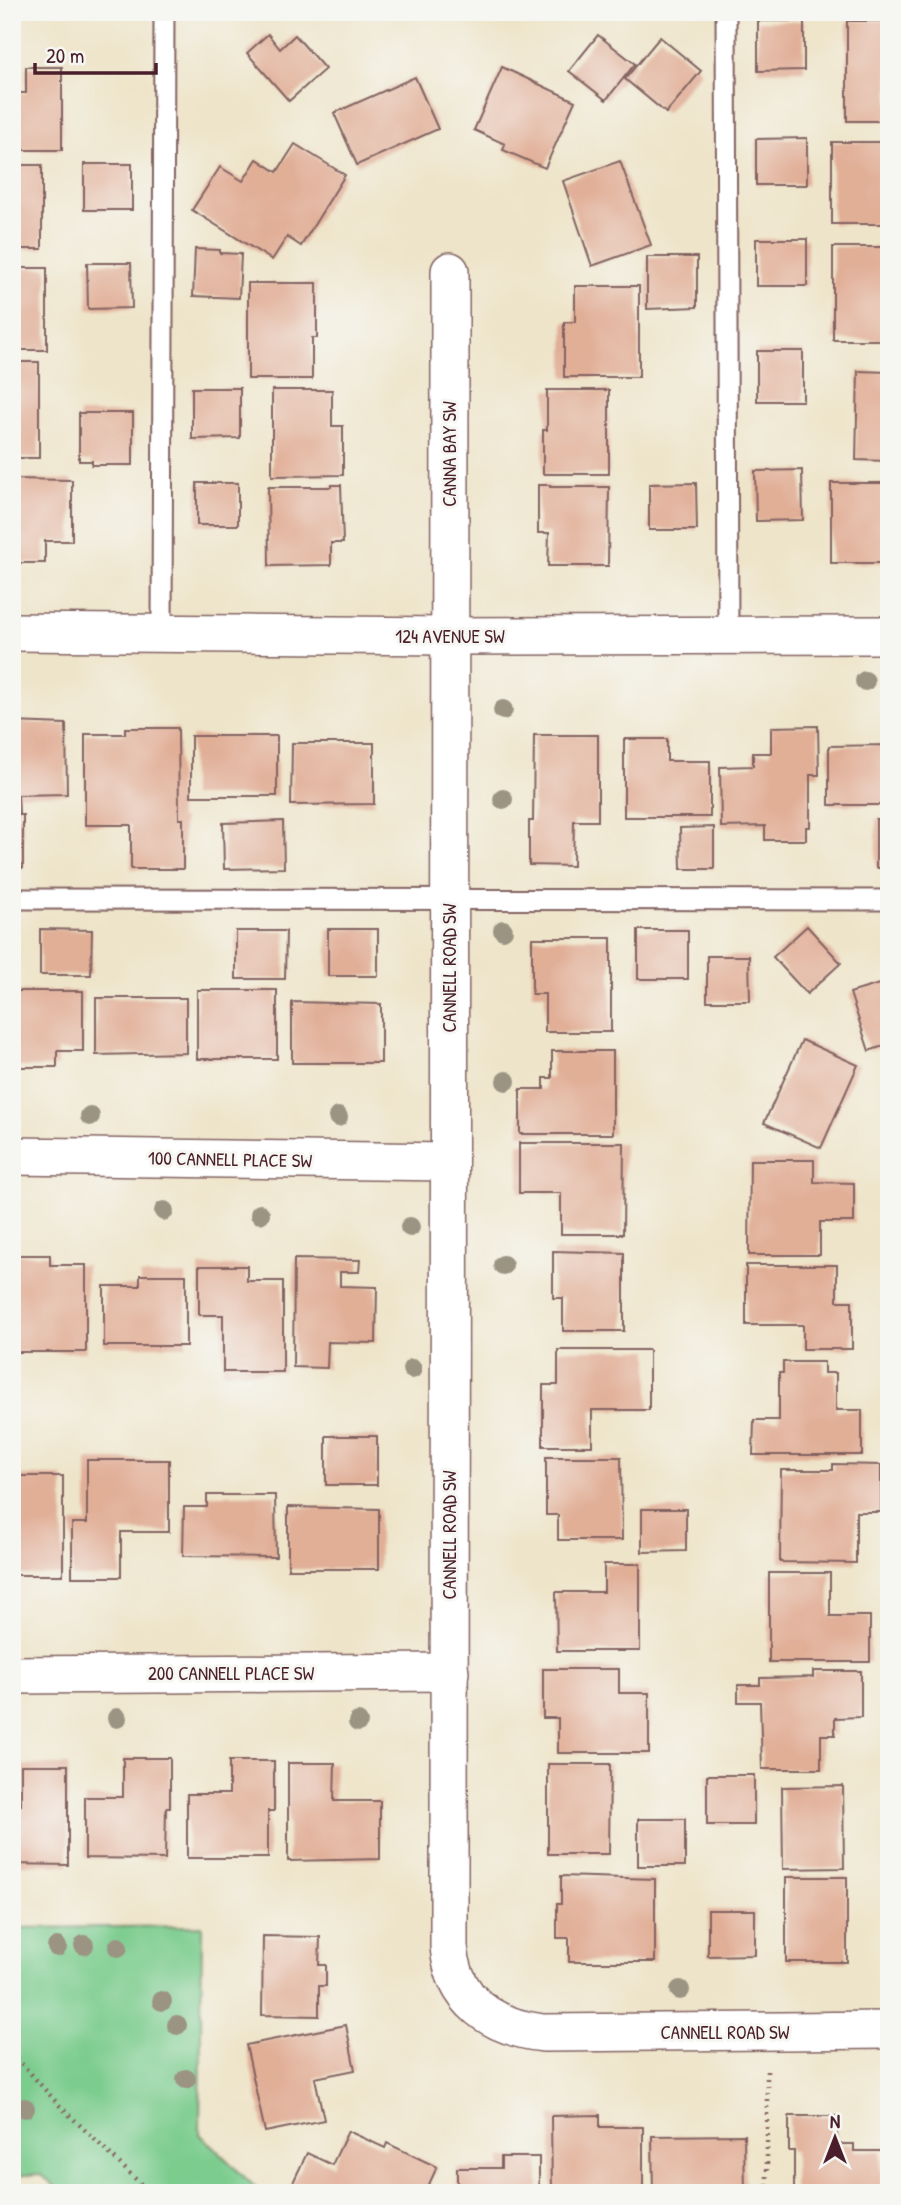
<svg xmlns="http://www.w3.org/2000/svg" width="901" height="2205" viewBox="0 0 901 2205" font-family="'Patrick Hand',sans-serif">
<style>
.green{fill:#7bcc8e;stroke:#62765c;stroke-width:2}
.building{fill:#e1ae96}
.lines{fill:none;stroke-linecap:round;stroke-linejoin:round}
.lane-casing{stroke:#836462;stroke-width:23}
.street-casing{stroke:#836462;stroke-width:40}
.path{stroke:#836462;stroke-width:4.5;stroke-dasharray:2 5;stroke-linecap:butt}
.lane{stroke:#fff;stroke-width:19}
.street{stroke:#fff;stroke-width:37}
.tree{fill:#9c9483}
.labels{text-anchor:middle;dominant-baseline:central;stroke-width:6;stroke-linejoin:round;paint-order:stroke}
.street-label{font-size:19px;fill:#4a1f2b;stroke:#f6f6f2}
</style>
<rect width="100%" height="100%" fill="#f6f6f2"/>
<filter id="ink" filterUnits="userSpaceOnUse"><feTurbulence type="fractalNoise" baseFrequency=".0143" numOctaves="2"/><feDisplacementMap in="SourceGraphic" scale="14" xChannelSelector="R" yChannelSelector="G"/><feConvolveMatrix kernelMatrix="1 2 1 2 8 2 1 2 1" color-interpolation-filters="sRGB"/></filter>
<filter id="wash" filterUnits="userSpaceOnUse"><feTurbulence type="fractalNoise" baseFrequency=".00686" numOctaves="4" result="noise"/><feDisplacementMap in="SourceGraphic" scale="28" xChannelSelector="R" yChannelSelector="G"/><feGaussianBlur stdDeviation="1.57" result="paint"/><feColorMatrix in="noise" values="0 0 0 0 0 0 0 0 0 0 0 0 0 0 0 0 0 1.4 0 .05"/><feComposite in="paint" operator="in"/></filter>
<g filter="url(#wash)">
<rect width="100%" height="100%" fill="#eee4c9"/>
<polygon class="green" points="202,1926 200,2134 261,2193 63,2193 40,2174 12,2176 12,1928"/>
<g id="blocks">
<g class="building">
<polygon points="758,21 804,21 804,70 758,71"/>
<rect x="847" y="21" width="42" height="100"/>
<polygon points="268,34 280,49 295,35 325,69 289,101 247,53"/>
<polygon points="598,35 635,64 606,100 569,71"/>
<polygon points="660,37 701,71 666,113 625,79"/>
<polygon points="26,67 62,67 62,150 12,150 12,93 26,93"/>
<polygon points="502,67 575,101 545,168 503,150 505,144 474,130"/>
<polygon points="415,77 438,129 357,165 334,113"/>
<polygon points="807,138 807,185 756,185 756,139"/>
<rect x="832" y="142" width="57" height="82"/>
<polygon points="295,144 345,175 301,246 287,237 272,260 192,210 220,167 243,181 257,159 277,172"/>
<polygon points="620,161 651,245 592,266 563,181"/>
<rect x="84" y="164" width="48" height="46"/>
<rect x="12" y="165" width="30" height="84"/>
<rect x="756" y="239" width="51" height="47"/>
<rect x="833" y="247" width="56" height="93"/>
<polygon points="195,249 220,250 220,253 241,254 239,298 193,296"/>
<polygon points="647,257 697,257 697,307 647,309"/>
<polygon points="87,263 131,263 132,308 88,309"/>
<rect x="12" y="268" width="35" height="82"/>
<polygon points="248,283 317,283 317,338 312,338 312,379 248,379"/>
<polygon points="575,286 639,286 639,377 564,377 564,322 575,322"/>
<rect x="757" y="351" width="46" height="50"/>
<rect x="12" y="362" width="27" height="96"/>
<polygon points="858,371 889,372 889,461 856,460"/>
<polygon points="192,388 240,388 240,438 192,439"/>
<polygon points="272,390 332,390 332,426 343,426 343,475 272,476"/>
<polygon points="547,390 609,390 609,474 543,474 543,430 547,430"/>
<polygon points="79,413 133,413 133,465 92,465 92,461 79,461"/>
<polygon points="802,470 803,520 756,521 755,471"/>
<polygon points="12,479 72,480 72,541 45,541 45,563 12,563"/>
<rect x="197" y="483" width="41" height="42"/>
<polygon points="696,483 697,530 649,530 649,484"/>
<rect x="831" y="483" width="58" height="80"/>
<polygon points="331,485 341,485 343,543 331,543 331,565 269,566 268,487 331,487"/>
<polygon points="538,485 550,485 550,487 609,487 608,566 548,566 549,533 538,533"/>
<polygon points="12,722 66,724 67,794 18,795 19,813 12,813"/>
<polygon points="818,726 819,775 810,775 810,827 806,827 806,840 765,840 765,826 721,827 720,767 753,766 753,753 771,753 771,727"/>
<polygon points="125,728 178,728 179,819 183,819 183,869 131,869 131,825 85,825 85,734 125,734"/>
<polygon points="534,735 598,735 598,821 574,821 573,866 529,865 529,821 533,821"/>
<rect x="191" y="736" width="86" height="60"/>
<polygon points="624,739 667,739 667,761 710,761 710,817 624,817"/>
<polygon points="292,743 374,743 374,804 291,805"/>
<polygon points="889,745 889,805 829,805 829,746"/>
<rect x="12" y="815" width="11" height="53"/>
<rect x="876" y="819" width="13" height="49"/>
<polygon points="283,821 284,868 224,869 223,823"/>
<polygon points="714,827 714,869 681,869 680,828"/>
<polygon points="807,926 841,963 807,994 773,957"/>
<polygon points="40,929 92,930 91,975 40,975"/>
<rect x="328" y="929" width="50" height="47"/>
<rect x="638" y="930" width="50" height="49"/>
<polygon points="236,931 286,931 285,979 236,979"/>
<polygon points="532,938 611,938 611,1032 545,1032 545,994 532,994"/>
<polygon points="707,956 749,956 750,1001 707,1001"/>
<polygon points="889,981 889,1044 869,1051 850,993"/>
<rect x="197" y="990" width="80" height="69"/>
<polygon points="12,991 83,991 83,1051 57,1051 57,1067 12,1067"/>
<polygon points="96,998 186,998 186,1053 96,1055"/>
<polygon points="292,1002 381,1004 381,1063 292,1063"/>
<polygon points="802,1040 858,1065 821,1148 764,1123"/>
<polygon points="552,1051 613,1051 613,1134 520,1134 520,1089 544,1089 544,1078 552,1078"/>
<polygon points="519,1143 624,1143 623,1234 561,1234 561,1193 519,1193"/>
<polygon points="750,1160 814,1160 814,1182 854,1183 854,1222 820,1222 820,1255 749,1255"/>
<polygon points="553,1251 624,1253 624,1331 563,1331 563,1298 553,1298"/>
<polygon points="12,1255 50,1255 50,1265 86,1265 86,1352 12,1352"/>
<polygon points="294,1259 360,1260 359,1272 340,1272 340,1286 377,1287 376,1343 328,1342 327,1368 293,1367"/>
<polygon points="746,1265 837,1265 837,1301 852,1301 852,1349 803,1349 803,1325 746,1325"/>
<polygon points="199,1266 247,1266 247,1281 283,1281 283,1372 223,1372 223,1315 199,1315"/>
<polygon points="140,1275 186,1275 186,1346 104,1346 104,1286 140,1286"/>
<polygon points="558,1350 649,1350 649,1410 592,1410 592,1446 543,1446 543,1385 558,1385"/>
<polygon points="783,1362 824,1362 824,1373 836,1373 836,1410 862,1410 862,1455 753,1455 754,1420 779,1420 779,1373 783,1373"/>
<rect x="326" y="1436" width="51" height="49"/>
<polygon points="546,1457 621,1457 622,1540 558,1540 558,1515 546,1515"/>
<polygon points="87,1460 169,1460 169,1532 121,1532 121,1577 72,1577 72,1523 87,1523"/>
<polygon points="833,1464 881,1465 881,1512 856,1512 856,1563 780,1562 781,1470 833,1470"/>
<polygon points="16,1476 63,1476 63,1575 12,1575 12,1478"/>
<polygon points="207,1495 275,1495 276,1557 183,1556 184,1507 207,1507"/>
<polygon points="288,1507 379,1509 379,1569 288,1569"/>
<polygon points="642,1509 686,1509 686,1551 642,1552"/>
<polygon points="604,1564 640,1564 640,1651 557,1651 556,1592 604,1592"/>
<polygon points="769,1573 830,1573 830,1616 870,1616 870,1662 769,1662"/>
<polygon points="543,1669 619,1669 619,1693 649,1693 649,1753 558,1753 558,1718 543,1718"/>
<polygon points="813,1671 861,1671 861,1717 835,1718 835,1735 821,1735 821,1769 762,1769 760,1702 738,1702 738,1685 760,1685 760,1678 813,1677"/>
<polygon points="123,1758 170,1758 170,1808 166,1808 165,1859 85,1858 85,1797 123,1797"/>
<polygon points="229,1761 274,1761 274,1811 268,1811 268,1858 187,1858 187,1794 229,1794"/>
<polygon points="288,1763 335,1763 334,1801 380,1801 380,1859 288,1861"/>
<polygon points="548,1764 610,1764 609,1854 548,1854"/>
<polygon points="21,1765 68,1765 68,1865 12,1864 12,1805 21,1805"/>
<rect x="707" y="1775" width="47" height="50"/>
<polygon points="843,1786 844,1868 783,1869 782,1787"/>
<rect x="638" y="1819" width="47" height="47"/>
<polygon points="561,1876 655,1879 655,1962 569,1962 569,1938 557,1938 557,1904 561,1904"/>
<rect x="786" y="1877" width="61" height="85"/>
<polygon points="708,1910 755,1910 755,1955 708,1956"/>
<polygon points="263,1936 320,1937 319,1965 326,1965 326,1986 319,1986 319,2016 262,2015"/>
<polygon points="346,2025 355,2070 315,2078 324,2120 265,2132 246,2045"/>
<polygon points="600,2115 600,2127 643,2127 643,2193 552,2191 551,2116"/>
<polygon points="789,2116 836,2116 837,2144 854,2144 854,2151 881,2151 881,2193 794,2193 794,2151 789,2151"/>
<polygon points="348,2131 385,2148 387,2143 437,2167 425,2193 326,2191 288,2193 307,2153 332,2165"/>
<polygon points="744,2135 745,2193 653,2193 652,2136"/>
<polygon points="501,2157 539,2157 539,2193 457,2193 457,2168 501,2168"/>
</g>
</g>
</g>
<g filter="url(#ink)">
<use href="#blocks" fill-opacity="0" stroke="#836462" stroke-width="2"/>
<g class="lines">
<defs>
<g id="lane">
<polyline points="726,12 728,635"/>
<polyline points="162,635 164,12"/>
<polyline points="12,899 889,900"/>
</g>
<g id="street">
<path d="M450,271L449,1946C453,2001 492,2027 543,2033L889,2030"/>
<polyline points="12,632 448,636 889,635"/>
<polyline points="12,1156 449,1162"/>
<polyline points="12,1675 450,1672"/>
</g>
</defs>
<use href="#lane" class="lane-casing"/>
<use href="#street" class="street-casing"/>
<g class="path">
<polyline points="12,2053 58,2104 150,2193"/>
<polyline points="767,2071 767,2193"/>
</g>
<use href="#lane" class="lane"/>
<use href="#street" class="street"/>
</g>
<g class="tree">
<circle cx="865" cy="681" r="10"/>
<circle cx="503" cy="710" r="10"/>
<circle cx="503" cy="799" r="10"/>
<circle cx="503" cy="930" r="10"/>
<circle cx="506" cy="1081" r="10"/>
<circle cx="90" cy="1116" r="10"/>
<circle cx="338" cy="1117" r="10"/>
<circle cx="164" cy="1211" r="10"/>
<circle cx="260" cy="1214" r="10"/>
<circle cx="410" cy="1227" r="10"/>
<circle cx="503" cy="1265" r="10"/>
<circle cx="412" cy="1369" r="10"/>
<circle cx="117" cy="1718" r="10"/>
<circle cx="358" cy="1722" r="10"/>
<circle cx="84" cy="1945" r="10"/>
<circle cx="57" cy="1947" r="10"/>
<circle cx="118" cy="1947" r="10"/>
<circle cx="680" cy="1990" r="10"/>
<circle cx="162" cy="2001" r="10"/>
<circle cx="177" cy="2025" r="10"/>
<circle cx="186" cy="2079" r="10"/>
<circle cx="25" cy="2108" r="10"/>
</g>
</g>
<g class="labels">
<g class="street-label">
<text transform="translate(449 454) rotate(-90)">CANNA BAY SW</text>
<text x="450" y="636">124 AVENUE SW</text>
<text transform="translate(449 968) rotate(-90)">CANNELL ROAD SW</text>
<text transform="translate(230 1159) rotate(1)">100 CANNELL PLACE SW</text>
<text transform="translate(449 1535) rotate(-90)">CANNELL ROAD SW</text>
<text x="231" y="1673">200 CANNELL PLACE SW</text>
<text x="725" y="2032">CANNELL ROAD SW</text>
</g>
</g>
<rect width="901" height="2205" fill="none" stroke="#f6f6f2" stroke-width="42"/>
<g transform="translate(835 2138)" stroke="#f6f6f2" stroke-width="5" paint-order="stroke">
<path d="M0-5L12 26L0 18L-12 26Z" fill="#4a1f2b"/>
<text y="-10" font-size="19" font-weight="bold" text-anchor="middle" fill="#4a1f2b">N</text>
</g>
<path d="M35 63v10h121v-10" fill="none" stroke="#4a1f2b" stroke-width="3.5"/>
<text x="46" y="63" font-size="21" fill="#4a1f2b" stroke="#f6f6f2" stroke-width="5" paint-order="stroke">20 m</text>
</svg>
